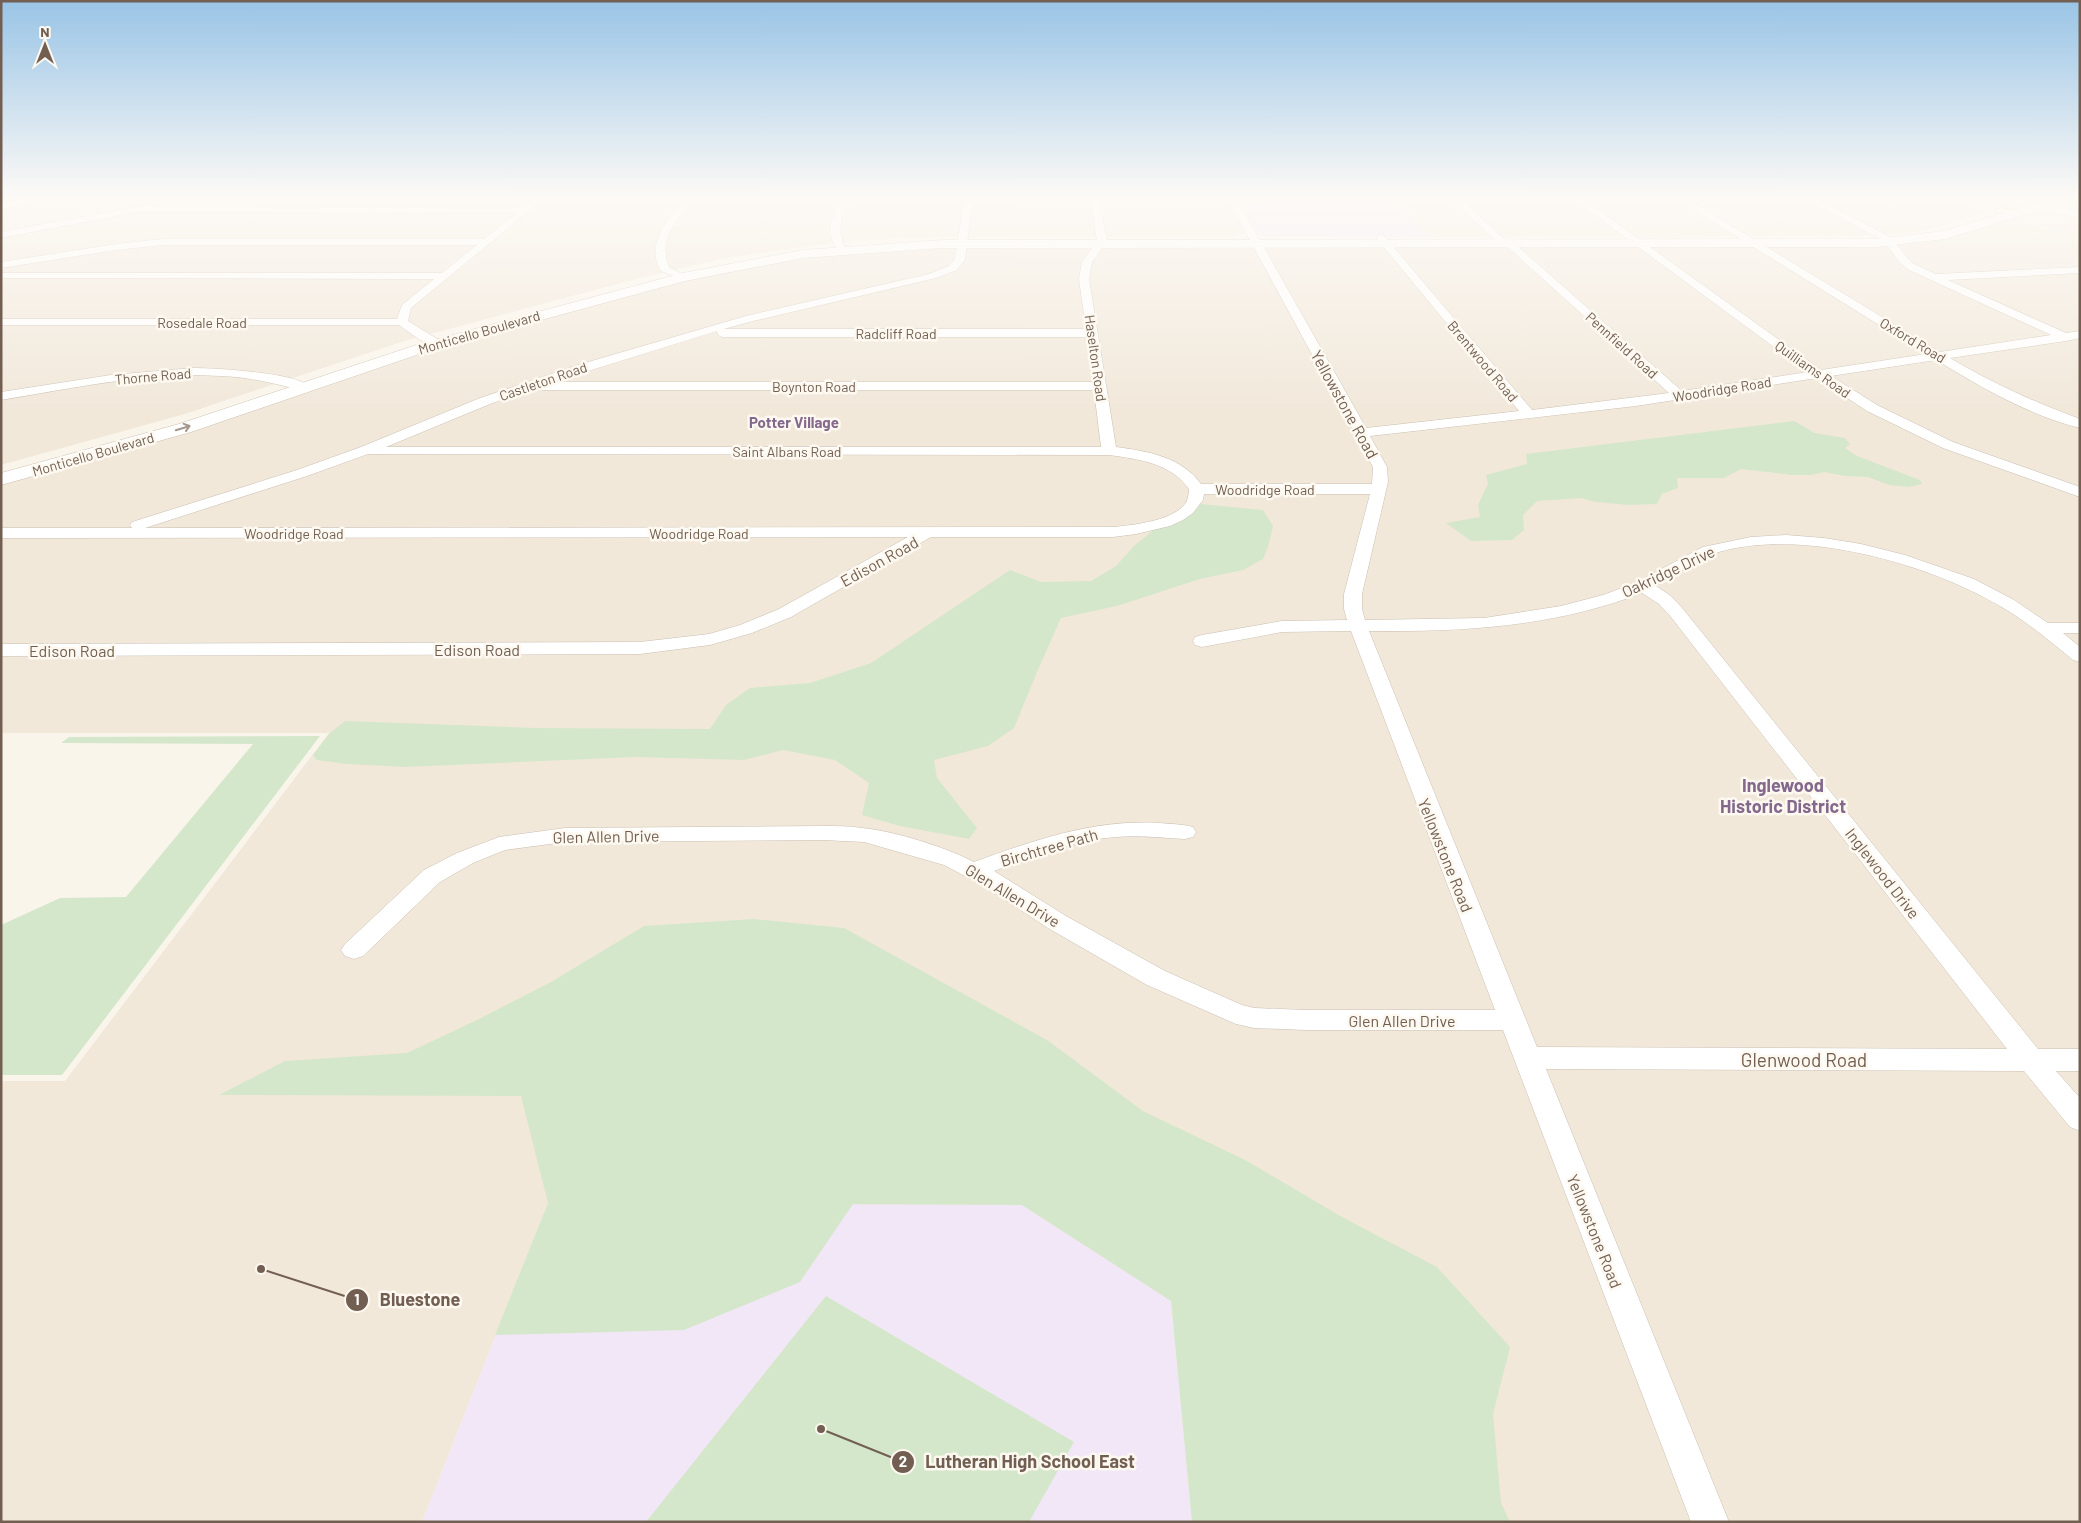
<svg xmlns="http://www.w3.org/2000/svg" width="2081" height="1523" viewBox="0 0 2081 1523" font-family="Barlow,sans-serif">
<style>
.residential{fill:#f1e8da}
.commercial{fill:#f6e7dd}
.education{fill:#f2e7f7}
.green{fill:#d4e7cb}
.lines{fill:none;stroke-linecap:round;stroke-linejoin:round}
.minor-casing{stroke:#cbbfb2;stroke-width:1}
.tertiary-casing{stroke:#cbbfb2;stroke-width:2}
.secondary-casing{stroke:#cdbfb0;stroke-width:1}
.minor{fill:#fff;fill-rule:evenodd}
.tertiary{fill:#fff;fill-rule:evenodd}
.secondary{fill:#fff;fill-rule:evenodd}
.oneway{stroke:#a3978e}
.labels{text-anchor:middle;dominant-baseline:central;stroke-width:5;stroke-linejoin:round;paint-order:stroke}
.far-street-label{font-size:14px;fill:#725f51;stroke:#fdf9f1}
.far-neighbourhood-label{font-size:15px;font-weight:bold;fill:#84698d;stroke:#fdf9f1}
.street-label{font-size:16px;fill:#725f51;stroke:#fdf9f1}
.neighbourhood-label{font-size:18px;font-weight:bold;fill:#84698d;stroke:#fdf9f1}
.near-street-label{font-size:19px;fill:#725f51;stroke:#fdf9f1}
.leader{fill:none;stroke:#725f51;stroke-width:2}
.callout-dot{fill:#725f51;stroke:#fdf9f1;stroke-width:2}
.mark-label{font-size:15px;text-anchor:middle;font-weight:bold;fill:#fff}
.callout-label{font-size:18px;text-anchor:middle;font-weight:bold;fill:#725f51;stroke:#fdf9f1;stroke-width:5;stroke-linejoin:round;paint-order:stroke}
</style>
<rect width="100%" height="100%" fill="#faf5eb"/>
<g class="residential">
<polygon points="1,196 1225,196 1245,233 1233,237 946,237 880,239 817,245 726,258 640,278 404,341 185,414 1,465"/>
<polygon points="1391,196 1865,196 1892,209 1917,198 1989,211 1924,231 1896,234 1838,236 1429,237"/>
<polygon points="2007,220 2080,234 2080,1522 1192,1522 1171,1301 548,1203 422,1522 1,1522 1,1081 65,1081 329,733 1,733 1,482 391,360 692,276 757,263 899,247 1866,245"/>
</g>
<polygon class="commercial" points="1865,196 2077,198 2080,198 2080,234 2007,220 2016,216 1917,198 1892,209"/>
<g class="education">
<polygon points="1236,196 1391,196 1429,237 1264,236 1257,233"/>
<polygon points="548,1203 1022,1205 1171,1301 1192,1522 422,1522"/>
</g>
<g class="green">
<polygon points="1794,421 1815,433 1845,438 1850,444 1845,448 1857,456 1920,480 1922,484 1909,487 1889,485 1868,477 1845,476 1824,472 1812,475 1792,475 1741,469 1724,478 1677,478 1678,488 1662,494 1657,504 1629,505 1596,502 1581,498 1537,501 1523,515 1524,530 1512,540 1471,541 1446,523 1480,517 1478,505 1488,484 1486,475 1527,464 1526,454"/>
<polygon points="1200,504 1263,510 1273,526 1268,547 1263,559 1243,570 1200,579 1117,606 1061,618 1037,672 1014,728 988,746 934,760 937,778 977,828 969,839 900,826 862,815 869,783 835,760 783,750 744,760 636,757 406,767 347,764 317,760 313,755 330,733 345,721 537,728 710,729 726,705 750,688 810,683 871,663 1010,570 1041,582 1091,581 1116,566 1135,545 1155,529 1180,522"/>
<polygon points="320,736 62,1075 1,1075 1,925 60,898 126,897 253,744 61,743 69,737"/>
<polygon points="754,919 844,928 1047,1040 1143,1111 1247,1161 1342,1217 1437,1267 1510,1347 1493,1414 1501,1503 1510,1522 1192,1522 1171,1301 1022,1205 853,1204 800,1282 684,1330 495,1335 548,1203 521,1096 219,1095 285,1061 407,1053 477,1020 551,982 644,926"/>
<polygon points="826,1296 1074,1442 1029,1522 646,1522"/>
</g>
<g class="lines">
<defs>
<g id="minor">
<polygon points="40,196 62,196 1,209 1,203"/>
<polygon points="537,196 547,196 411,308 408,321 444,343 438,347 420,340 399,325 1,325 1,319 397,319 402,305 434,279 4,278 1,277 1,273 442,273 477,245 163,245 116,250 1,268 1,262 116,244 163,239 484,239 517,213 137,212 1,238 1,232 151,204 155,207 524,207"/>
<path d="M688,196H697C679,220 657,235 669,267L688,277L683,280L661,271C644,242 670,218 688,196Z"/>
<path d="M842,196H851C843,215 834,231 847,250L842,253L839,252C823,231 832,218 842,196Z"/>
<path d="M965,196H973L965,260L957,270L936,278L753,321L724,329H1086L1079,279L1082,262L1097,241L1090,196H1098L1107,241L1092,262L1089,279L1116,447C1147,451 1182,457 1201,484H1372L1373,467L1226,196H1235L1366,428L1519,411L1378,240L1376,238L1381,235L1384,236L1532,410L1669,393L1510,249L1495,240L1448,196H1458L1501,236L1516,245L1682,391L1808,372L1569,196H1579L1821,370L1926,354L1671,196H1682L1940,352L2051,335L1909,270L1901,264L1884,241L1800,196H1812L1890,237L1912,263L1936,274L2080,267V273L1948,280L2066,333L2080,331V338L2066,341L1950,358C1992,383 2034,402 2080,419V428C2028,415 1981,387 1936,360L1831,376L1877,405L1953,442L2080,487V497L1943,448L1867,411L1817,378L1636,406L1370,436L1387,467L1388,482L1362,594V609L1365,620L1484,618L1561,606L1603,595L1635,583L1703,547L1751,537L1786,535L1824,538L1861,544L1905,555L1974,579L2014,600L2048,623H2080V633H2063L2080,647V662L2073,660C2050,641 2026,621 2000,606C1927,563 1802,528 1719,552C1696,559 1677,575 1656,586L1671,596L1683,609L2038,1049H2080V1071H2056L2080,1098V1131L2070,1127L2024,1071L1546,1069L1729,1522H1691L1503,1030H1306L1254,1028L1236,1024L1147,985L1048,928L984,886L944,865L864,842L823,840L565,842L505,850L473,863L440,882L363,956L354,959L345,956L341,950L345,944L424,870L457,853L499,837L565,828L823,826C836,826 849,826 862,828C894,831 945,847 974,862C1035,840 1094,819 1159,823C1170,824 1182,824 1193,827L1196,832L1193,837L1185,839C1162,838 1139,835 1116,837C1074,840 1033,857 994,871L1066,916L1165,971L1242,1005L1254,1008L1306,1010H1495L1351,631L1282,632L1202,647L1195,645L1193,641L1195,637L1202,635L1282,621L1347,620L1344,609V594L1370,494H1204L1203,500L1193,513L1183,520L1170,526L1136,534L1113,537H931L791,617L752,633L710,645L640,654L1,656V644L640,642L709,634L740,625L779,609L908,537L1,538V528H132L130,525L132,522L297,470L361,447L480,398L578,365L746,316L929,274L949,266L955,259ZM717,331L718,335L722,337H1086L1093,382H553ZM538,387L543,390H1094L1101,447H386L490,404ZM368,454L1109,455C1138,459 1171,463 1189,489C1189,493 1188,497 1187,501C1176,521 1133,525 1113,527L145,528L307,476ZM1642,593L1659,604L1671,617L2007,1049L1537,1047L1369,631C1462,632 1554,627 1642,593Z"/>
<path d="M194,368C215,368 299,373 310,387L304,391C277,384 250,377 221,376C147,372 74,388 1,400V392L111,375Z"/>
</g>
<polygon id="tertiary" points="2001,208 2021,212 2023,214 2017,217 1997,213 1995,211 1997,209"/>
<polygon id="secondary" points="1991,196 2013,196 2040,202 2060,196 2078,196 2054,206 2080,211 2080,218 2041,210 1945,239 1876,247 942,248 803,258 685,281 431,350 191,432 1,485 1,473 179,424 419,344 683,273 803,250 942,240 1876,239 1944,231 2027,206"/>
</defs>
<use href="#minor" class="minor-casing"/>
<use href="#tertiary" class="tertiary-casing"/>
<use href="#secondary" class="secondary-casing"/>
<use href="#minor" class="minor"/>
<use href="#tertiary" class="tertiary"/>
<use href="#secondary" class="secondary"/>
</g>
<defs><path id="oneway-shaft" d="M-6 0H5M1.5-3L5.5 0L1.5 3" fill="none" stroke-width="1.6" stroke-linecap="round" stroke-linejoin="round" transform="scale(1.25)"/></defs>
<use class="oneway" href="#oneway-shaft" transform="translate(183 428) rotate(-17)"/>
<linearGradient id="sky" x2="0" y2="1"><stop stop-color="#99c4e6"/><stop offset="0.48" stop-color="#fdfaf6"/><stop offset="1" stop-color="#fdfaf6" stop-opacity="0"/></linearGradient>
<rect width="2081" height="410" fill="url(#sky)"/>
<g class="labels">
<g class="far-street-label">
<text x="202" y="322">Rosedale Road</text>
<text transform="translate(479 332) rotate(-16)">Monticello Boulevard</text>
<text x="896" y="333">Radcliff Road</text>
<text transform="translate(1913 340) rotate(31)">Oxford Road</text>
<text transform="translate(1622 345) rotate(42)">Pennfield Road</text>
<text transform="translate(1096 358) rotate(82)">Haselton Road</text>
<text transform="translate(1483 361) rotate(50)">Brentwood Road</text>
<text transform="translate(1813 369) rotate(35)">Quilliams Road</text>
<text transform="translate(153 376) rotate(-5)">Thorne Road</text>
<text transform="translate(543 381) rotate(-19)">Castleton Road</text>
<text x="814" y="386">Boynton Road</text>
<text transform="translate(1722 389) rotate(-9)">Woodridge Road</text>
<text x="787" y="451">Saint Albans Road</text>
<text transform="translate(93 454) rotate(-16)">Monticello Boulevard</text>
<text x="1265" y="489">Woodridge Road</text>
<text x="294" y="533">Woodridge Road</text>
<text x="699" y="533">Woodridge Road</text>
</g>
<g class="far-neighbourhood-label">
<text x="794" y="422">Potter Village</text>
</g>
<g class="street-label">
<text transform="translate(1345 404) rotate(61)">Yellowstone Road</text>
<text transform="translate(879 561) rotate(-29)">Edison Road</text>
<text transform="translate(1668 571) rotate(-25)">Oakridge Drive</text>
<text x="477" y="649">Edison Road</text>
<text x="72" y="650">Edison Road</text>
<text transform="translate(606 836) rotate(-1)">Glen Allen Drive</text>
<text transform="translate(1049 847) rotate(-16)">Birchtree Path</text>
<text transform="translate(1446 855) rotate(68)">Yellowstone Road</text>
<text transform="translate(1883 873) rotate(52)">Inglewood Drive</text>
<text transform="translate(1013 895) rotate(31)">Glen Allen Drive</text>
<text x="1402" y="1020">Glen Allen Drive</text>
<text transform="translate(1595 1231) rotate(68)">Yellowstone Road</text>
</g>
<g class="neighbourhood-label">
<text x="1783" y="785">Inglewood<tspan x="1783" dy="21">Historic District</tspan></text>
</g>
<g class="near-street-label">
<text x="1804" y="1059">Glenwood Road</text>
</g>
</g>
<path class="leader" d="M261 1269L357 1300M821 1429L903 1462"/>
<g class="callout-dot">
<circle cx="261" cy="1269" r="5"/>
<circle cx="821" cy="1429" r="5"/>
<circle cx="357" cy="1300" r="12"/>
<circle cx="903" cy="1462" r="12"/>
</g>
<g class="mark-label">
<text x="357" y="1305">1</text>
<text x="903" y="1467">2</text>
</g>
<g class="callout-label">
<text x="420" y="1306">Bluestone</text>
<text x="1030" y="1468">Lutheran High School East</text>
</g>
<rect width="2081" height="1523" fill="none" stroke="#725f51" stroke-width="5"/>
<g transform="translate(45 45)" stroke="#fdf9f1" stroke-width="4" paint-order="stroke">
<path d="M0-4L9 19L0 12L-9 19Z" fill="#725f51"/>
<text y="-8" font-size="14" font-weight="bold" text-anchor="middle" fill="#725f51">N</text>
</g>
</svg>
